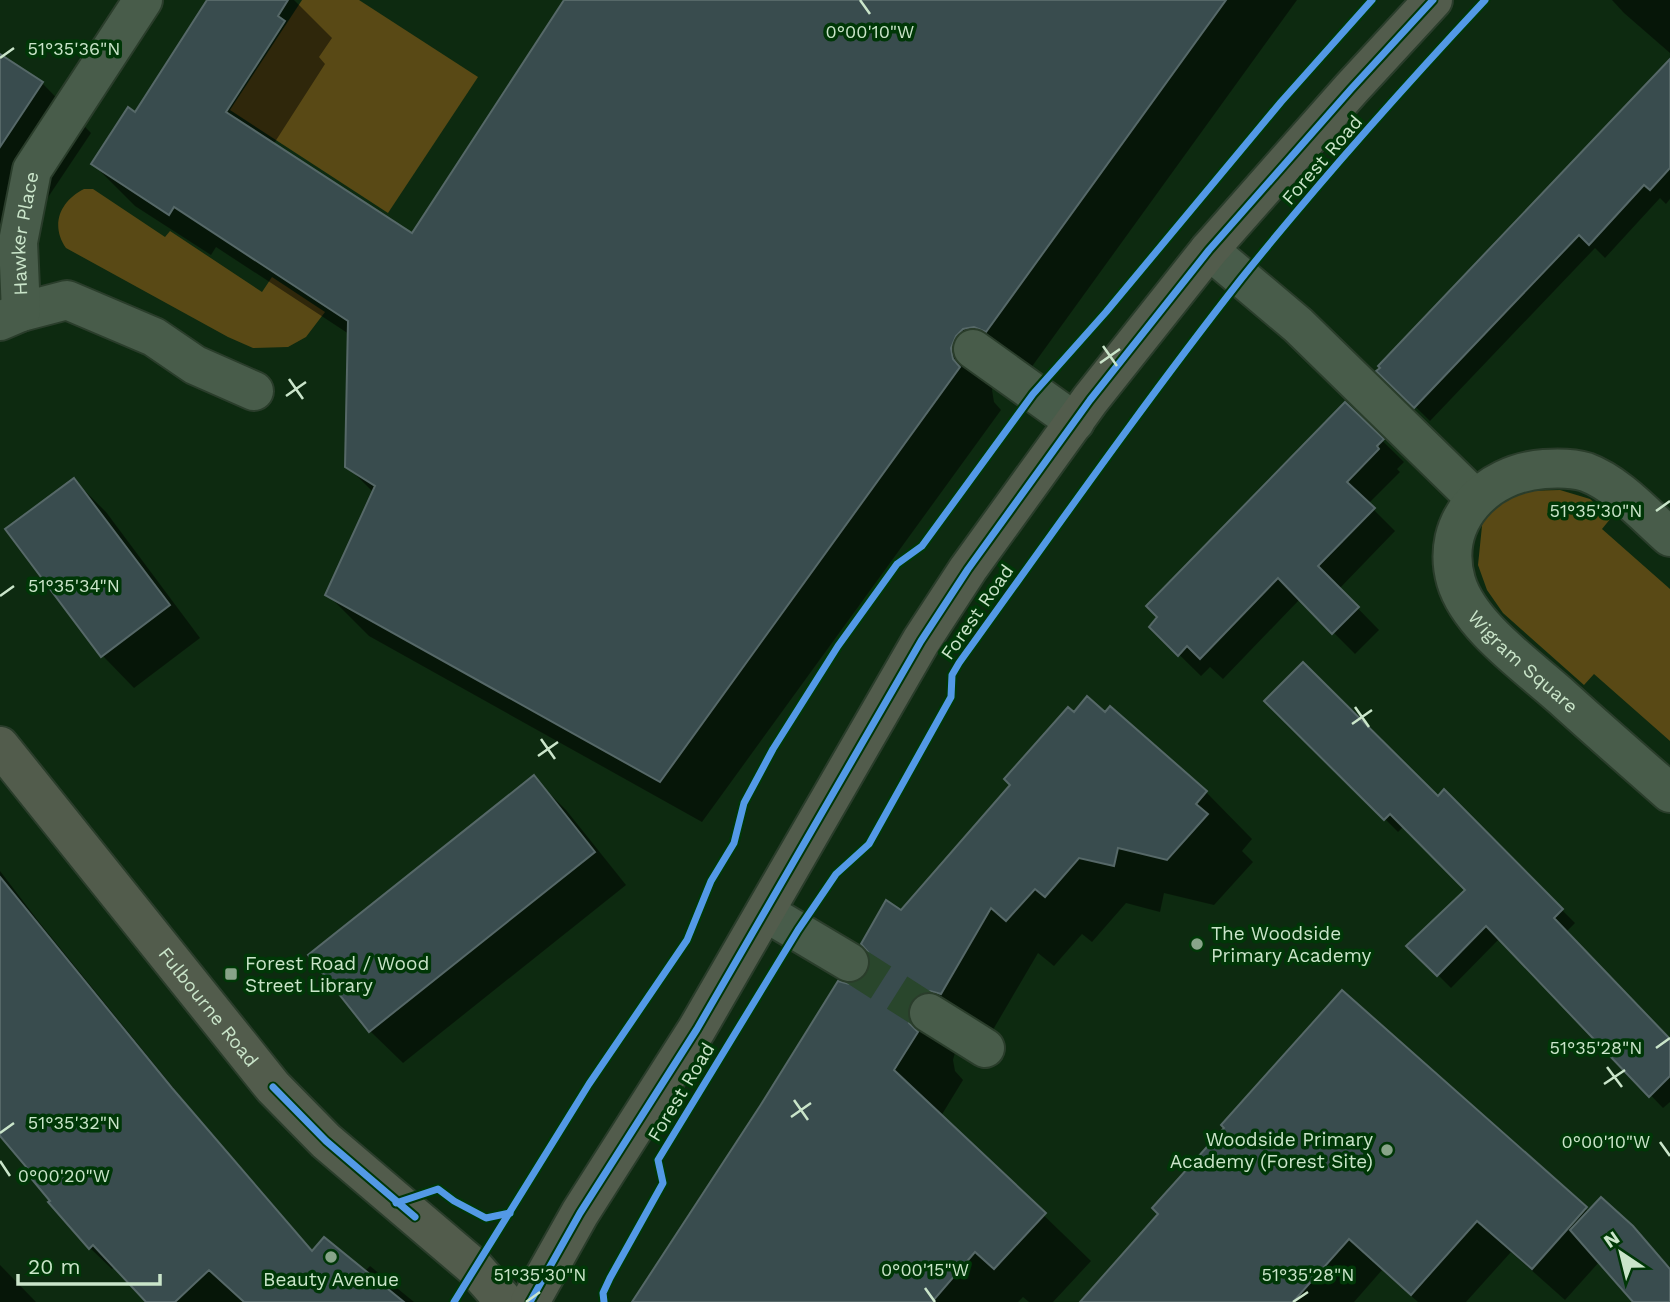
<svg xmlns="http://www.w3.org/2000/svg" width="1670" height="1302" viewBox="0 0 1670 1302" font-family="'Work Sans',sans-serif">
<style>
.green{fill:#594915}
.shadow{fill:#0007}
.building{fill:#394c4e;stroke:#566868;stroke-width:2}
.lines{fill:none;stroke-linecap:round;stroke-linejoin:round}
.minor-tunnel{stroke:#29462c;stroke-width:38;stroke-dasharray:38 19;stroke-linecap:butt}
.minor-casing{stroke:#2a3d2b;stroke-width:42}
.major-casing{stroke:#2a3d2b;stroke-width:42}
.minor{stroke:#485c4a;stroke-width:38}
.major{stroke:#525c4c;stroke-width:38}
.cycleway-casing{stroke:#003707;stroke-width:11}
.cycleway{stroke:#5399e6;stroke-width:7}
.ticks{fill:none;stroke:#cae5ca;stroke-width:2.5}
.poi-dot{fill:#88a489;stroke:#003707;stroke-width:2.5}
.labels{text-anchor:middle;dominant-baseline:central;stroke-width:7;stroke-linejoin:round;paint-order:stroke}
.street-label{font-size:19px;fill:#cae5ca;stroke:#003707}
.poi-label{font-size:19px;fill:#cae5ca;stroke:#003707;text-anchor:start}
.ticks-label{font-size:18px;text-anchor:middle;fill:#cae5ca;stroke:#003707;stroke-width:7;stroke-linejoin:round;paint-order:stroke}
</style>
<rect width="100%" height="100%" fill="#0d2a10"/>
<g class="green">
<polygon points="302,0 359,0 478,77 388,213 230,110"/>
<path d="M84,189H93L165,237L170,231L262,292L272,277L325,312L306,337L288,347L253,348L228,337L66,248C50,225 60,201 84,189Z"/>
<polygon points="1560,490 1590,499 1611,518 1602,529 1670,589 1670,741 1594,674 1584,685 1503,613 1487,590 1478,565 1483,516 1491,507 1522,491"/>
</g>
<g class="shadow">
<polygon points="210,0 294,0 332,38 319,57 325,64 273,145 412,236 566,0 1297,0 1028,372 997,377 992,390 994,402 1001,410 702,822 369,636 328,595 374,493 347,466 349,334 216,247 211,255 135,206 93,164 135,114"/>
<polygon points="1612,0 1670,0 1670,53 1624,13"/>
<polygon points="0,56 42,83 91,133 0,269"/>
<polygon points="1670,114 1670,199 1666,204 1660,198 1605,258 1595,248 1430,421 1379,371"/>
<polygon points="1345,404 1404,462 1397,469 1400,472 1368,504 1395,531 1339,589 1379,630 1355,654 1300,599 1223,679 1210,667 1201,676 1151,627"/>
<polygon points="74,480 106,512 200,638 134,688 102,655"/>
<polygon points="1267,701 1438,798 1444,792 1575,923 1566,932 1670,1040 1670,1102 1663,1108 1500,938 1451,988 1409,946 1468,890 1404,826 1398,832"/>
<polygon points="533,777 566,810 626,885 403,1063 370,1031 310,956"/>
<polygon points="1206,792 1252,839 1242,851 1253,862 1214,905 1164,893 1160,912 1126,903 1092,942 1082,934 1054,966 1038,953 987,1040 956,1049 953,1060 955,1071 963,1080 941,1116 1091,1261 1053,1302 1029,1302 1023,1297 1018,1302 639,1302 849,986 861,982 869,975 902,912"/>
<polygon points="0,871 39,922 193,1112 313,1252 364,1272 370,1266 414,1302 148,1302 115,1266 112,1269 90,1248 0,1133"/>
<polygon points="1342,992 1589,1212 1631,1227 1670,1267 1670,1302 1635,1302 1600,1261 1565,1300 1511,1252 1466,1302 1418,1302 1382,1270 1354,1302 1082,1302 1160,1214 1227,1128"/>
<polygon points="0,1265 36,1302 0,1302"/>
</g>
<g class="building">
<polygon points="207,0 288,0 278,16 285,21 226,112 412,233 564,0 1226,0 986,332 974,327 963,329 956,336 951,348 953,359 960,367 660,782 325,595 375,486 345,467 348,321 174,207 169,215 91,164 128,107 135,112"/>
<polygon points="0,54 43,82 0,147"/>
<polygon points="1670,59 1670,168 1650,190 1644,185 1589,245 1579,235 1414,408 1376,371 1380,368 1378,366"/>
<polygon points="1345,402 1384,439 1377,446 1379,449 1347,482 1375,508 1318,566 1359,607 1332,634 1278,578 1200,659 1187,646 1178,656 1149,627 1157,617 1146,606"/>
<polygon points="74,478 170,605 101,657 5,529"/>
<polygon points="1303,662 1438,796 1444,789 1563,909 1554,918 1670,1039 1670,1076 1649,1097 1486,926 1437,976 1406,946 1465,890 1390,814 1384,820 1264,701"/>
<polygon points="1087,696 1105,712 1110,706 1207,791 1196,804 1208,814 1167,860 1118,848 1114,866 1079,858 1045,897 1035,889 1006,921 991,908 941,994 930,991 919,993 910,1002 907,1013 909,1023 918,1032 894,1070 1046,1213 994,1269 975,1252 932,1302 632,1302 760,1106 838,981 849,984 860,981 867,974 871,962 868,952 861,944 886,900 901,910 1010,785 1004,779 1068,707 1074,712"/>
<polygon points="534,775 595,852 369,1032 308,955"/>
<polygon points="0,877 172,1088 312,1251 324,1237 404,1302 244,1302 209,1270 175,1302 146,1302 93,1245 89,1249 48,1202 50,1201 25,1171 28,1169 0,1136"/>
<polygon points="1342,990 1587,1207 1532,1269 1477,1221 1411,1295 1349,1239 1293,1302 1080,1302 1158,1214 1152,1208 1224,1128 1221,1125"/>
<polygon points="1601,1197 1633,1226 1670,1269 1670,1302 1633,1302 1570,1230"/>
</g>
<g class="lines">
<polyline class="minor-tunnel" points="849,962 929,1013"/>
<defs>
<g id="minor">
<polyline points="1209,250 1298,325 1475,498"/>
<polyline points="21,312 67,300 154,337 195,365 254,391"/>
<path id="s1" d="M0,321L21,312L18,242L32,170L143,0"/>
<polyline points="973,349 1075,422"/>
<path id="s2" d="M1670,537C1645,515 1618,484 1586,472C1573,468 1558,468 1544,469C1486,473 1439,521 1456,581C1469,626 1529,667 1563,698C1598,730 1634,761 1670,793"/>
<polyline points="765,912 849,962"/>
<polyline points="929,1013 985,1048"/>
</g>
<g id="major">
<path id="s3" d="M0,746L273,1087L326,1141L474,1267L505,1302"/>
<polyline points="530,1302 580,1213 697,1029 921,641 968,569 1090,400 1209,250 1351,89 1433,0"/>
</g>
</defs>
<use href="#minor" class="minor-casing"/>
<use href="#major" class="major-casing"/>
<use href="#minor" class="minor"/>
<use href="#major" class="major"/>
<defs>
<g id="cycleway">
<polyline points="273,1087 326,1141 415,1217"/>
<polyline points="396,1203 438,1189 454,1201 486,1218 510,1213"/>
<polyline points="454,1302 589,1084 687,940 711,881 734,843 744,803 773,749 838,646 897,564 922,546 1033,394 1106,312 1281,102 1372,0"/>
<polyline points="530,1302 580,1213 697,1029 921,641 968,569 1090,400 1209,250 1351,89 1433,0"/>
<path d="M604,1302L603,1293L610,1278L663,1183L658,1160L798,930L836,874L869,844L951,697L952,675L959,663C1052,534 1143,404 1241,279C1318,183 1401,90 1485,0"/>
</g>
</defs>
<use href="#cycleway" class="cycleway-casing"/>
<use href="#cycleway" class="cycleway"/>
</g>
<path class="ticks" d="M860,0L870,14M0,58L14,48M1103,346L1117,366M1100,363L1120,349M289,379L303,399M286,396L306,382M1656,511L1670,501M0,596L14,586M1355,707L1369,727M1352,724L1372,710M541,739L555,759M538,756L558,742M1656,1048L1670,1038M1607,1067L1622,1087M1604,1084L1625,1070M794,1100L808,1120M791,1117L811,1103M0,1133L14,1123M1660,1142L1670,1156M0,1161L10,1176M925,1288L935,1302M526,1302L540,1292M1293,1302L1308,1292"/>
<g class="poi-dot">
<circle cx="1197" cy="944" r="7"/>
<rect x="224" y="967" width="14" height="14" rx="3.5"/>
<circle cx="1387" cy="1150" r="7"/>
<circle cx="331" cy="1257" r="7"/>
</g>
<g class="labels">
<g class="street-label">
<text transform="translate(1322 160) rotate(-49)">Forest Road</text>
<text stroke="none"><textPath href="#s1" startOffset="102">Hawker Place</textPath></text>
<text transform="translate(977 612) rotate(-55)">Forest Road</text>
<text stroke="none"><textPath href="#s2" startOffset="420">Wigram Square</textPath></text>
<text stroke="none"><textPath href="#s3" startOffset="334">Fulbourne Road</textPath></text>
<text transform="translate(681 1092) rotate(-59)">Forest Road</text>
</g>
<g class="poi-label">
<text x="1211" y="933">The Woodside<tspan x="1211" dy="22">Primary Academy</tspan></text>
<text x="245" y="963">Forest Road / Wood<tspan x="245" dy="22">Street Library</tspan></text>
<text x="1373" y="1139" text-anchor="end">Woodside Primary<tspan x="1373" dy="22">Academy (Forest Site)</tspan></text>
<text x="331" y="1279" text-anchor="middle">Beauty Avenue</text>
</g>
</g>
<g class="ticks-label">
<text x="870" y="38">0°00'10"W</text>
<text x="74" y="55">51°35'36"N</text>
<text x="1596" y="517">51°35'30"N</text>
<text x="74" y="592">51°35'34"N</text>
<text x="1596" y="1054">51°35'28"N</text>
<text x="74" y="1129">51°35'32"N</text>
<text x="1606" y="1148">0°00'10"W</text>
<text x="64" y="1182">0°00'20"W</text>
<text x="925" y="1276">0°00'15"W</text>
<text x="540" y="1281">51°35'30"N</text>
<text x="1308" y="1281">51°35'28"N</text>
</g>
<g transform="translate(1621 1253) rotate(325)" stroke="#003707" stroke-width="5" paint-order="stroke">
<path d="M0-5L12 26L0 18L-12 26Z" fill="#cae5ca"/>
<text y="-10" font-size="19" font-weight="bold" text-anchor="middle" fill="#cae5ca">N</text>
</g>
<path d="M18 1274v10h142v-10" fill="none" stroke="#cae5ca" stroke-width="3.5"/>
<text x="28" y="1274" font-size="21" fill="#cae5ca" stroke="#003707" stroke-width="5" paint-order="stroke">20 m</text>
</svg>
